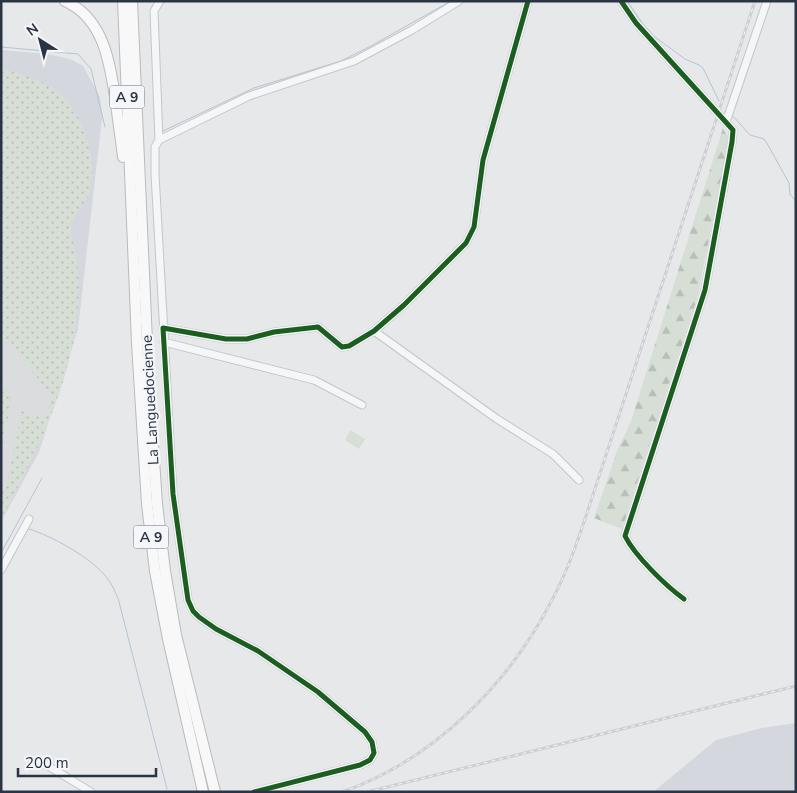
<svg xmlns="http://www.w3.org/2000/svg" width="797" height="793" viewBox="0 0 797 793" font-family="'Nunito Sans',sans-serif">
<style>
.built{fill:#d4d7dd}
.grass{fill:url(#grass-dots)}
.forest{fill:url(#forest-firs)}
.pitch{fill:#d6ded6}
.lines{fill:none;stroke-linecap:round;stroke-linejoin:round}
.stream{stroke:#b4c4d5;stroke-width:1}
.taxiway{stroke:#dadcde;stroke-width:12}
.runway{stroke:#dadcde;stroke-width:31}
.minor-casing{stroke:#c4c6c8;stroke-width:9}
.highway-casing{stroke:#b8bbbf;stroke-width:12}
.minor{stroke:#f5f6f7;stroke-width:7}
.highway{stroke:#f8f8f8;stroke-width:10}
.rail-casing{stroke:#cecfd2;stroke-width:3}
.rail{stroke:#f4f6f9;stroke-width:1;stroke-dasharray:4;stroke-linecap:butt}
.cycleway-casing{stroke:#f4f6f9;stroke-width:8}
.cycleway{stroke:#1b5e20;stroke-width:5}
.labels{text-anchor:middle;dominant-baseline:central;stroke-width:4.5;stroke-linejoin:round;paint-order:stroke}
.shield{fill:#f4f6f9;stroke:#676e7b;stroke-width:1}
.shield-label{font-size:14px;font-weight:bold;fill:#2b3445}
.street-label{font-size:15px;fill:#2b3445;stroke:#f4f6f9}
</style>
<defs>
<pattern id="grass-dots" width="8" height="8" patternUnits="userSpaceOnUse" patternTransform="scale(1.25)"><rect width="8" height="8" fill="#d6ded6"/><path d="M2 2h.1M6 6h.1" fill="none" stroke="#b8bfb9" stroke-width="1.8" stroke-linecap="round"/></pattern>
<pattern id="forest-firs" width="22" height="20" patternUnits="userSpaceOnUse" patternTransform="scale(1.25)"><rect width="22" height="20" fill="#d6ded6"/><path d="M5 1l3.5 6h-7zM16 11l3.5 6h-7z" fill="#b8bfb9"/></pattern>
</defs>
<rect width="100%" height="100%" fill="#e6e8ea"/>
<g class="built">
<polygon points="1,50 47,54 70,59 83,66 100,97 102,118 78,329 39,452 1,522"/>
<polygon points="796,723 796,792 653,792 716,740 762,728"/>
</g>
<path class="grass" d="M1,68C20,73 41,80 57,91C82,109 97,159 91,188C88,203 72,212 71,228C71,235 74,243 75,251C78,264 79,278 79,292C76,376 39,448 1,520Z"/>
<polygon class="forest" points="723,128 729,137 698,295 622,529 594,518 617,451 631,421"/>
<polygon class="pitch" points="350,430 365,439 359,449 345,440"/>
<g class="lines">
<g class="stream">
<polyline points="627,1 643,24 655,37 685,59 699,65 703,68 719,101"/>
<polyline points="1,47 78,54 91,69 105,127"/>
<polyline points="732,115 750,135 764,139 768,145 789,183 790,194 796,202"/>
<polyline points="161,132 254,88 341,61 369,47 451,1"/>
<path d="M29,529C52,536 92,558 107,578C112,584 115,592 118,598L167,789"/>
<polyline points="1,553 42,478"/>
</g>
<polyline class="taxiway" points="1,484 21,382"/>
<polyline class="runway" points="1,355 35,401"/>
<defs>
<g id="minor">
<polyline points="160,1 154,11 159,140 155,147 155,174 173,494 188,600 193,611 199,617 216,629 258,651 318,692 365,732 372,742 374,753 370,760 360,765 254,792"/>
<path d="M621,1L636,23L733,130L732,142L705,290L625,536C635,556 666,586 684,599"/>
<polyline points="726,122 767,1"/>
<polyline points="159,140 249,96 354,61 412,30 459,1"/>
<polyline points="163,328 226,339 247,339 274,332 318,327 342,347 349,346 374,331 404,305 466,243 474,227 483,160 528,1"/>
<polyline points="374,331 497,419 553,454 579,480"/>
<polyline points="164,342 314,380 362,405"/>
<polyline points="1,570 29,519"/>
<polyline points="40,761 91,792"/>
</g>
<g id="highway">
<path d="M65,1C105,19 110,65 116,103C118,121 121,139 123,157"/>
<polyline points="123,1 137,343 147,504 155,571 168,639 203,792"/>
<polyline points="132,1 149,387 157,504 165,571 176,635 215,792"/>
</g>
</defs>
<use href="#minor" class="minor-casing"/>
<use href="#highway" class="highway-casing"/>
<use href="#minor" class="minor"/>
<use href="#highway" class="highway"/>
<defs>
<g id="rail">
<path d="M342,792C434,760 510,683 553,598C568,570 578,540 588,510L755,1"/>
<polyline points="367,792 796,686"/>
</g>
</defs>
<use href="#rail" class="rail-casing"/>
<use href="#rail" class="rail"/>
<defs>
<g id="cycleway">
<path d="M621,1L636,23L733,130L732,142L705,290L625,536C635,556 666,586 684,599"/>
<polyline points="254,792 360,765 370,760 374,753 372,742 365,732 318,692 258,651 216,629 199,617 193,611 188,600 173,494 163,328 226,339 247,339 274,332 318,327 342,347 349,346 374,331 404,305 466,243 474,227 483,160 528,1"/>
</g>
</defs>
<use href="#cycleway" class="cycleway-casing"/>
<use href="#cycleway" class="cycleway"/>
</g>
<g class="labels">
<g class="shield">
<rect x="109.5" y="85.5" width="35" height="23" rx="4"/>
<rect x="133.5" y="525.5" width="35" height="23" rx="4"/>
</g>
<g class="shield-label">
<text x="127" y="97">A 9</text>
<text x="151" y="537">A 9</text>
</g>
<g class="street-label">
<text transform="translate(150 400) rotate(-93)">La Languedocienne</text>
</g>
</g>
<rect width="797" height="793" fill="none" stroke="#2b3445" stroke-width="5"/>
<g transform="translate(40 40) rotate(324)" stroke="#f4f6f9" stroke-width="4" paint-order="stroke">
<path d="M0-4L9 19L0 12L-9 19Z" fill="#2b3445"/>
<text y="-8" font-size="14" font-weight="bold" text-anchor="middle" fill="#2b3445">N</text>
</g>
<path d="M18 768v8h138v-8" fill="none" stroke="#2b3445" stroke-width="2.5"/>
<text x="25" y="768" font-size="15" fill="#2b3445" stroke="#f4f6f9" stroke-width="4" paint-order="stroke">200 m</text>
</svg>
